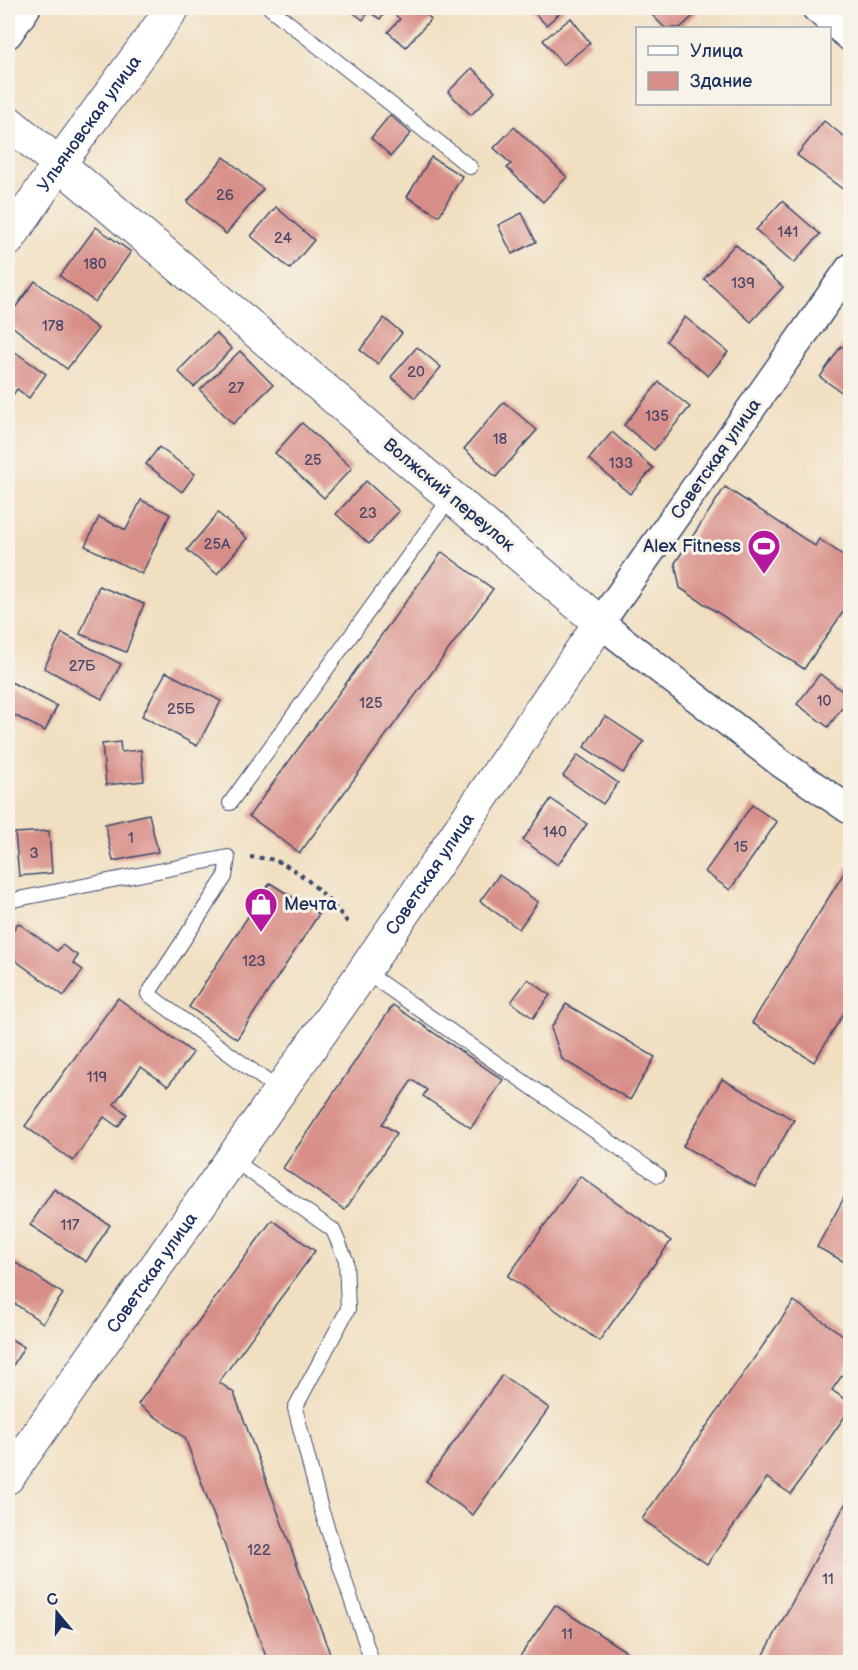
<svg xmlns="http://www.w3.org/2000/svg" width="858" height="1670" viewBox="0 0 858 1670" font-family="'Balsamiq Sans',sans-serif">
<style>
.building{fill:#d88e88}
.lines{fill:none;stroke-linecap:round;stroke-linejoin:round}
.service-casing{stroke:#3b496d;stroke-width:16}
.minor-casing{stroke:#3b496d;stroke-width:31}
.tertiary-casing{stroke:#3b496d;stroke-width:35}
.primary-casing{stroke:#3b496d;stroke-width:35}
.path{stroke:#3b496d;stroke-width:4;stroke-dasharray:4.5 4.5;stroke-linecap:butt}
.service{stroke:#fff;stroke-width:14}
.minor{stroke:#fff;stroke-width:28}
.tertiary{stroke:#fff;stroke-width:33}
.primary{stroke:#fff;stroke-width:33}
.labels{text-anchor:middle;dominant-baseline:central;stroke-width:6;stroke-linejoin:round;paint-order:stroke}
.number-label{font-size:15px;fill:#4a4768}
.street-label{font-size:18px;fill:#1b2f5e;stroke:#f7f3e8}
.poi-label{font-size:18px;fill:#1b2f5e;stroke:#f7f3e8;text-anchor:end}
</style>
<rect width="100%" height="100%" fill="#f7f3e8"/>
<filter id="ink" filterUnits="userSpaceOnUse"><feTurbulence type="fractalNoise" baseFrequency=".0167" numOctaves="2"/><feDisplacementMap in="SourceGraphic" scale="12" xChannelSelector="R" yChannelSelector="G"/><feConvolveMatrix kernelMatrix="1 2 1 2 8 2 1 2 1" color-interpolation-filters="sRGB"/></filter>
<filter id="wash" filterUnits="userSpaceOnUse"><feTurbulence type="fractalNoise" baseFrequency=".008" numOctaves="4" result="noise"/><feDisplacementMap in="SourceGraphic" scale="24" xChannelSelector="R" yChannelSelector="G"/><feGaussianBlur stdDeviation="1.35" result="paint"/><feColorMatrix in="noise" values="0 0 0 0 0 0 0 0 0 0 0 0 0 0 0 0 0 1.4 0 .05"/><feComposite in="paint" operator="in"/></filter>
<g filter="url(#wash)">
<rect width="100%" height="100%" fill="#f1dfc1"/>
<g id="blocks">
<g class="building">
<polygon points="347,8 389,8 380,19 369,12 363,20"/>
<polygon points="401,8 419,8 431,19 406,47 388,32 400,19 395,15"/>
<polygon points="530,8 566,8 546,25"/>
<polygon points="648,8 702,8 680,28 665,28 646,9"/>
<polygon points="571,18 590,43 563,65 543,40"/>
<polygon points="472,68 495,91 471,115 448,92"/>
<polygon points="390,115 411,133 391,156 371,138"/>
<polygon points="824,121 850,141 850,190 848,193 797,155"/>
<polygon points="514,127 567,177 543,202 507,168 511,164 494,148"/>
<polygon points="224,157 263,189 226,234 187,202"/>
<polygon points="431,157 462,176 439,216 407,197"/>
<polygon points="782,201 820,234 794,263 756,230"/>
<polygon points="276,207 314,240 290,269 251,236"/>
<polygon points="522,213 536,242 512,254 498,225"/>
<polygon points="96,227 131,252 95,302 60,276"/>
<polygon points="735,244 783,287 751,322 704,279"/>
<polygon points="35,281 98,329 67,369 8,323 8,317"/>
<polygon points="685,317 728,352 708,376 666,341"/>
<polygon points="384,318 402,333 378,364 360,350"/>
<polygon points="216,333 232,349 194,387 178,371"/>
<polygon points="841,346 850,353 850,398 820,377"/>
<polygon points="8,347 46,374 29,398 17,389 8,402"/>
<polygon points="417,347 441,367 415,398 391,377"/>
<polygon points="240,351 273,385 233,424 200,390"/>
<polygon points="659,382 690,407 654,450 624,425"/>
<polygon points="504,402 537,430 496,477 464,449"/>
<polygon points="302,423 352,468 324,498 275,453"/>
<polygon points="612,432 653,468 630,494 589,459"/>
<polygon points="159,447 195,474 182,492 146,464"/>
<polygon points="366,481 399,511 369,544 336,514"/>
<polygon points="725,487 815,546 819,539 850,560 850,602 804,669 680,588 675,563"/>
<polygon points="141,500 170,514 142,574 85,546 99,517 126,530"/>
<polygon points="218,513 247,538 217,574 187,550"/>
<polygon points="442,552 493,589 300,853 249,816"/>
<polygon points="99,586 144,604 126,652 80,634"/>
<polygon points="62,633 121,664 102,699 44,668"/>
<polygon points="166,672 221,701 197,746 142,716"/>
<polygon points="820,674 850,697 828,727 797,704"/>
<polygon points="11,682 57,706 45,731 8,712 8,689"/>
<polygon points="605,716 644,742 623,773 584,747"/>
<polygon points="120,742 121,752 141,750 144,781 106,785 102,744"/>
<polygon points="578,755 618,783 603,804 563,776"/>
<polygon points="551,799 587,824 558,865 523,840"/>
<polygon points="752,805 777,822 730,890 705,872"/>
<polygon points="149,814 158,852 113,861 105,824"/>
<polygon points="49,831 52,873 19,876 15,833"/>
<polygon points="848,866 850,867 850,1003 814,1062 752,1023"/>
<polygon points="499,875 538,902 519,929 480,901"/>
<polygon points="270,883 319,914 237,1039 189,1007"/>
<polygon points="18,923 57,951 62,945 78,956 73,963 83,970 64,996 8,955 8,937"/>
<polygon points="528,979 550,995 533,1018 511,1002"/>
<polygon points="118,998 193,1053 168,1086 141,1067 114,1104 127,1114 118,1127 104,1117 73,1161 25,1126"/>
<polygon points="566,1004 655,1057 630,1100 562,1059 551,1028"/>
<polygon points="393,1005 503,1080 471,1128 423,1096 427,1090 412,1080 382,1124 397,1133 345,1210 283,1168"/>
<polygon points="722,1079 794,1120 755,1187 683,1146"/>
<polygon points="580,1176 671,1241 599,1341 508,1276"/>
<polygon points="850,1187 850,1265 817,1247"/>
<polygon points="54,1189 110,1225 86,1262 30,1225"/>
<polygon points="272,1220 315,1251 219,1382 234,1393 333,1662 268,1662 185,1438 138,1404"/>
<polygon points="9,1258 63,1294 43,1323 8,1299"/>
<polygon points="794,1301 850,1340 850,1364 832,1390 850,1403 850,1409 791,1494 767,1478 707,1564 642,1519"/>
<polygon points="8,1337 24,1347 8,1374"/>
<polygon points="502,1375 549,1408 473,1515 426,1481"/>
<polygon points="850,1495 850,1662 760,1662"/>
<polygon points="555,1605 642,1662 516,1662"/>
</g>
</g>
</g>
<g filter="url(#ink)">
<use href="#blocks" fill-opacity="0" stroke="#3b496d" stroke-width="1.5"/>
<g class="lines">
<defs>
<g id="service">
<polyline points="270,8 470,167"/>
<polyline points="230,803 451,497"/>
<polyline points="8,901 228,857 225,877 148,994 280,1091"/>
<polyline points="364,971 658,1175"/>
<polyline points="232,1159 333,1230 346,1260 348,1309 295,1408 321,1509 372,1662"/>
</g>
<g id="minor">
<polyline points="816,8 850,37"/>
<polyline points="8,34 26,8"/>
<polyline points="850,268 600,623 782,764 850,810"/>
</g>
<g id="tertiary">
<path id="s1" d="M8,1477L364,971L600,623L59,164"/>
</g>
<g id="primary">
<polyline points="8,122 59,164"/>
<path id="s2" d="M8,240L59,164L173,8"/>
</g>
</defs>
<use href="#service" class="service-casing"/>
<use href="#minor" class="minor-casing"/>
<use href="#tertiary" class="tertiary-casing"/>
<use href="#primary" class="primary-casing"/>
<path class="path" d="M250,857C257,858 267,858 274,860C304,871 330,900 349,924"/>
<use href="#service" class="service"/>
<use href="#minor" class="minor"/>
<use href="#tertiary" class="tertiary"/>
<use href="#primary" class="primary"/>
</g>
</g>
<defs>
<symbol id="stadium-pin" viewBox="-11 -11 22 30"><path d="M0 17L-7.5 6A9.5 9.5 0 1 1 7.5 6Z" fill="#b5179e" stroke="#f7f3e8"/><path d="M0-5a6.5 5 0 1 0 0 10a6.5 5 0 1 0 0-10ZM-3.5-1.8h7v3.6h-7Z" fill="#fff"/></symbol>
<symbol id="shop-pin" viewBox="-11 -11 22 30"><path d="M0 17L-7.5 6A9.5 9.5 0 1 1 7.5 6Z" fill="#b5179e" stroke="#f7f3e8"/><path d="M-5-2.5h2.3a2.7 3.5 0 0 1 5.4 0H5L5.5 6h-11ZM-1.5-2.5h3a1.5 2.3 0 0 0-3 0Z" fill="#fff"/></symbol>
</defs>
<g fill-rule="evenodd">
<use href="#stadium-pin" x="745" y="527" width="38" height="52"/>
<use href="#shop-pin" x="242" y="885" width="38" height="52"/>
</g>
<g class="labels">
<g class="number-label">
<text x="225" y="195">26</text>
<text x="788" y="232">141</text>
<text x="283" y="238">24</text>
<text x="95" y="264">180</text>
<text x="743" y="283">139</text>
<text x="53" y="326">178</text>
<text x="416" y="372">20</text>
<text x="236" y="388">27</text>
<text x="657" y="416">135</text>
<text x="500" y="439">18</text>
<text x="313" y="460">25</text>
<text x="621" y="463">133</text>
<text x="368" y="513">23</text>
<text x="217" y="544">25А</text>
<text x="82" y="666">27Б</text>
<text x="824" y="701">10</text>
<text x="371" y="703">125</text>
<text x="181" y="709">25Б</text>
<text x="555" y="832">140</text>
<text x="131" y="838">1</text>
<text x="741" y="847">15</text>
<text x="34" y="853">3</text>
<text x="254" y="961">123</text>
<text x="97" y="1077">119</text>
<text x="70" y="1225">117</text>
<text x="259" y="1550">122</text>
<text x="828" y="1579">11</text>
<text x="567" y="1634">11</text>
</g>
<g class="street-label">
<text stroke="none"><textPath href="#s2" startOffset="142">Ульяновская улица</textPath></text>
<text transform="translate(716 459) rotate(-55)">Советская улица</text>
<text transform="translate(449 495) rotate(40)">Волжский переулок</text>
<text stroke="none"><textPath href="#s1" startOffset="736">Советская улица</textPath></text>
<text stroke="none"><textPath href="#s1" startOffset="250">Советская улица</textPath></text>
</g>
<g class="poi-label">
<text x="741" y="546">Alex Fitness</text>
<text x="284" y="904" text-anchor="start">Мечта</text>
</g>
</g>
<rect width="858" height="1670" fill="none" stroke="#f7f3e8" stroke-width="30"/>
<rect x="636" y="27" width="195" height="78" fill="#f7f3e8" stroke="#9fa5b1" stroke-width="1.5"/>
<rect x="648" y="46" width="30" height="9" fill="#ffffff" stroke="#9fa5b1" stroke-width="1.5"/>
<text x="690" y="57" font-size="18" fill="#1b2f5e">Улица</text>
<rect x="648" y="72" width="30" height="18" fill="#d88e88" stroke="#9fa5b1" stroke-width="1.5"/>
<text x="690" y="87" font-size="18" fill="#1b2f5e">Здание</text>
<g transform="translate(57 1613) rotate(341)" stroke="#f7f3e8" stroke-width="4.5" paint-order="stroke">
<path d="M0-4.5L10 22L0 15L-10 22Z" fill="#1b2f5e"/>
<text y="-9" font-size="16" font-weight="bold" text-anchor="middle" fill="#1b2f5e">С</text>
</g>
</svg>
